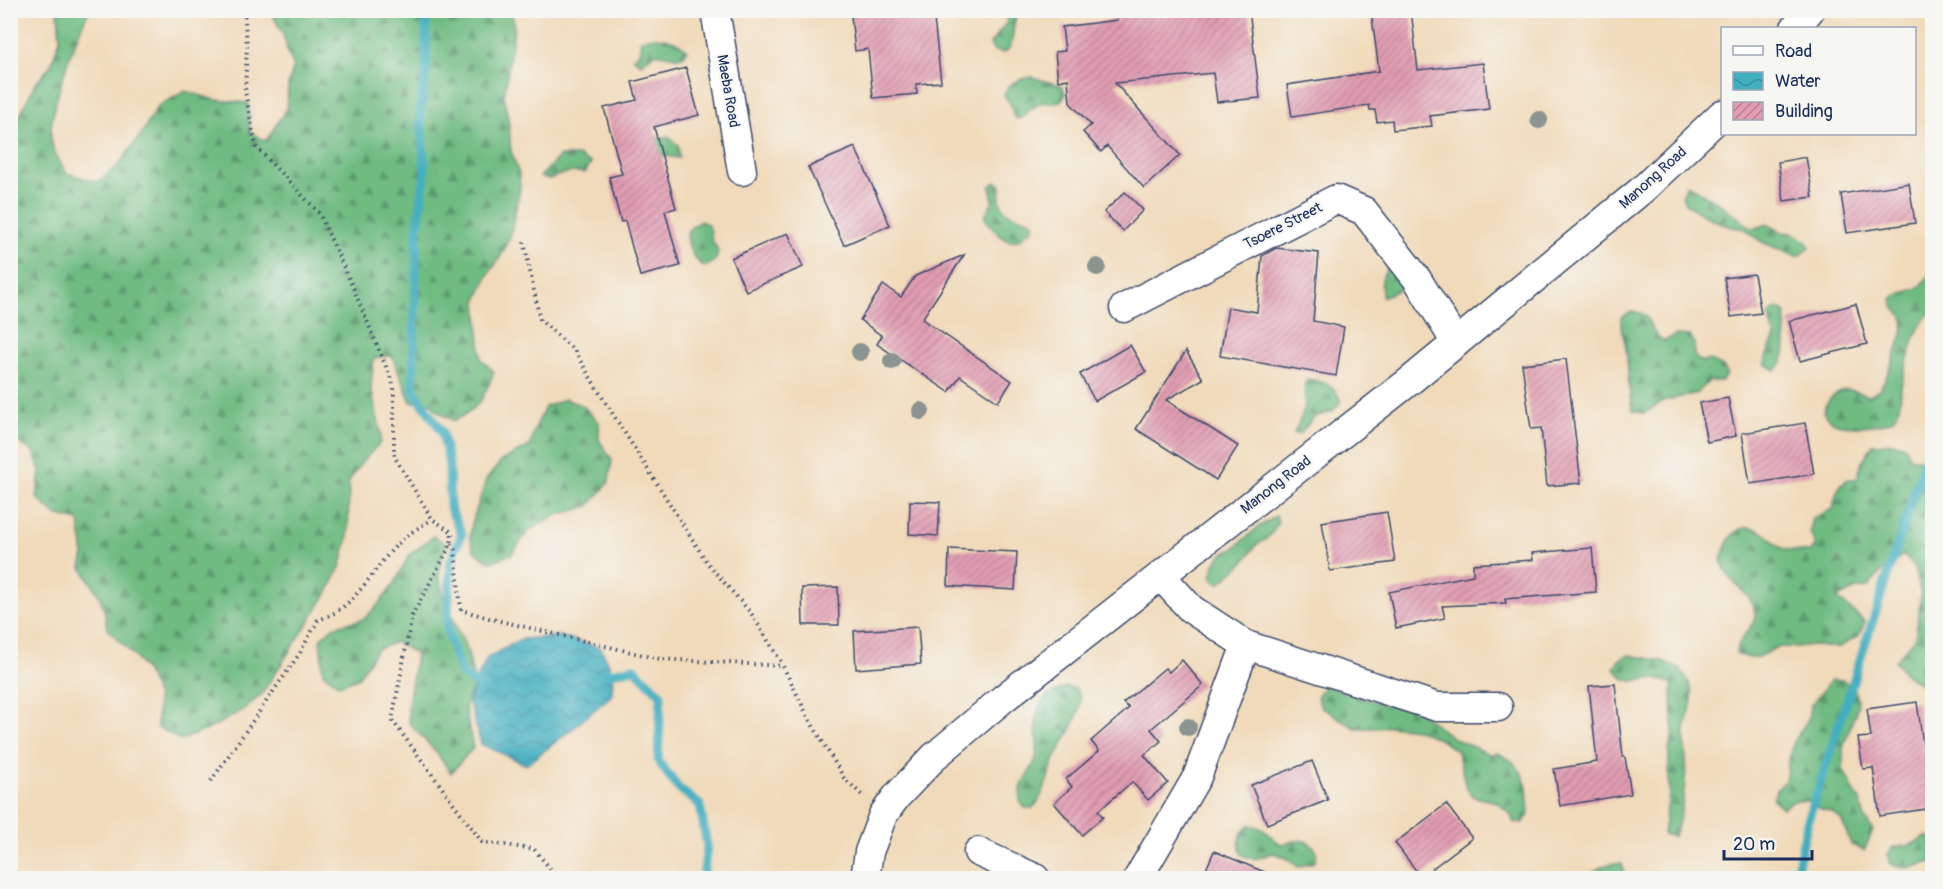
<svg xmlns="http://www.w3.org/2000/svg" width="1943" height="889" viewBox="0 0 1943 889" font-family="Pangolin,sans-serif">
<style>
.forest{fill:url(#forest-firs);stroke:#467570;stroke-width:1.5}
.water{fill:url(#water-waves);stroke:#2e6f8f;stroke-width:1.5}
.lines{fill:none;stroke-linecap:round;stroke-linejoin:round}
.stream{stroke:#42afc0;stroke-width:9}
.building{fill:url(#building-hatch)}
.street-casing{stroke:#3b496c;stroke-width:31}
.path{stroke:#3b496c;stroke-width:4;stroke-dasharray:1.5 4.5;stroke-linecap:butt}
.street{stroke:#fff;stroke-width:28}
.tree{fill:#8b9490}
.labels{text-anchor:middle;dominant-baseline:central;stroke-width:4.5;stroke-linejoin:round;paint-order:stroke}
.street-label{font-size:15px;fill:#1b2f5e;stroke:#f6f6f2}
</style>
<defs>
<pattern id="forest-firs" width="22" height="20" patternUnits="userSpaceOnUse" patternTransform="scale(1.5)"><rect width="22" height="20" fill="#70bb82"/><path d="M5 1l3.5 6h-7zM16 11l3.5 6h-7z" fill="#5b986e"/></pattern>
<pattern id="water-waves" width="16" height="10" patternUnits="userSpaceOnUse" patternTransform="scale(1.5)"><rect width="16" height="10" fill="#42afc0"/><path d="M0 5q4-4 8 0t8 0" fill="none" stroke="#368f9f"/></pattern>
<pattern id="building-hatch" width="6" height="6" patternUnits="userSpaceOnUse" patternTransform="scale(1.5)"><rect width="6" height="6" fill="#e29db2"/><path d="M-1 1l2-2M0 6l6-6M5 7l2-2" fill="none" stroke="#b68094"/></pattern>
</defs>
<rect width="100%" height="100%" fill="#f6f6f2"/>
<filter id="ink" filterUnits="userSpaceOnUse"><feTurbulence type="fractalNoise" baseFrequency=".0167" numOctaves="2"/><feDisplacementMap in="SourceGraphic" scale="12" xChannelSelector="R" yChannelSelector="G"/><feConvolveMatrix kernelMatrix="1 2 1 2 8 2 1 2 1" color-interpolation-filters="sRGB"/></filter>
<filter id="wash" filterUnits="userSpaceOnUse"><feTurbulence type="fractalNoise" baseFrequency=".008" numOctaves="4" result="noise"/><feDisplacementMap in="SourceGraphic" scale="24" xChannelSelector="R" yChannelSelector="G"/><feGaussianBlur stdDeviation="1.35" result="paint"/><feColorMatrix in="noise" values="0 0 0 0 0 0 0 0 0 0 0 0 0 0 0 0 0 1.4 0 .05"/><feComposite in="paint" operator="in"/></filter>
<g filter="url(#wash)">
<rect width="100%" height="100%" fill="#f1daba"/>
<g class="forest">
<path d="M508,10L514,20L513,37L504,96L509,125L511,151L519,174L520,189L510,236L501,256L488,275L477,300L481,359L494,372C483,400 480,407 454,421L437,411L431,403L411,402L392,356L374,358L371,387L381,434L380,443L362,462L349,481L348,538L341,565L327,594L261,695L243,710L209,729L181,740L157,727C157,718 158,707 157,698C151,669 127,648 107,629C104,598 97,592 81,567L84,555L79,521L56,515L37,498L40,470L33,452L11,437V148L16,125L22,110L35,84L51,65L60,39L58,11H89C76,36 45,118 52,144C54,154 62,164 66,173L97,182L118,166L142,133L158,106L185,91L216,100L248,103L250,132L266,141L287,108L288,85L294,66L288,54L283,34L270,11Z"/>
<path d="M999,11H1019C1009,25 1018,46 1003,53L993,50L990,44L1007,22L1005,15Z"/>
<path d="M657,37C669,38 679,41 687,50L684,56L676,57L655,53L641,64L633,57L639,53L641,39Z"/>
<path d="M1032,77L1062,86C1072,103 1053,104 1042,102C1032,106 1028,113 1019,119L1014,117L1010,103L1004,95C1011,80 1017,80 1032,77Z"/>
<polygon points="649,135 657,138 668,137 678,145 679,158 661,155"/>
<path d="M560,156H578L591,163L585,173C573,170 560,174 550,179L540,177Z"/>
<path d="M996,182L1001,185C1002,190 999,193 1000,199C1001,217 1022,215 1034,223L1032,230L1026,232L1020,240L1008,241L998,234L986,220L985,216L993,200L990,186Z"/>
<polygon points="1687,184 1726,208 1753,229 1768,224 1781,232 1793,233 1805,240 1810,247 1800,256 1795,256 1762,242 1744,229 1728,226 1703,215 1687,204 1682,196"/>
<path d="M700,221C714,226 709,230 712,241C713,244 717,246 717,249C720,259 712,264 704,267C693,259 685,243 688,230Z"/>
<path d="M1384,255L1407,282L1400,289L1382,297C1382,292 1381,285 1382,280C1385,267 1391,273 1384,255Z"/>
<path d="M1932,273V311C1913,327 1908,362 1901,386C1901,395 1900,412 1894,418C1886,427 1849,427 1837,424C1832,423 1827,416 1823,412C1826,402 1835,391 1846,390C1853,389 1863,395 1870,396C1874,393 1878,391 1881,387C1887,377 1907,329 1903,319C1899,310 1893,311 1892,299C1900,290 1910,293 1919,287C1926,283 1925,277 1932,273Z"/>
<path d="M1776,308L1783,310L1786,315C1783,334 1792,355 1776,370L1765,364L1766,357L1775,337L1770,324L1769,315Z"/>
<path d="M1632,312C1650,311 1648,326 1656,335C1658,337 1662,339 1664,341L1676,335L1690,336L1694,342L1695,358L1703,362L1709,360L1723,367L1727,373L1722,381H1709L1697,393L1663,401L1644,414L1633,410C1627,390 1629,370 1626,349C1625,335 1619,333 1622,317Z"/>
<path d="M1307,379C1325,382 1333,384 1341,401L1333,411L1314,417L1299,435L1294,433C1298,423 1304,415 1305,404C1306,394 1302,388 1307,379Z"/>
<polygon points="565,399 583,406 599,422 599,440 612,460 609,482 589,506 555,516 528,531 512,554 491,562 474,551 470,537 472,523 486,480 502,460 530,446 534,431 545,407"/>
<path d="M1894,443L1905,446L1910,457L1932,463V686C1915,685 1904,674 1895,661L1915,638L1921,595L1915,567L1903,555L1882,571L1867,588L1856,589L1837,598L1865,622L1858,637L1839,647H1825L1813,645L1796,647H1777L1759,657L1749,658L1736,653C1738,639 1749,632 1754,620C1760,602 1739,590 1730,577C1726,572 1723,566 1721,561C1727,535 1741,517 1767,535C1772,539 1776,546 1782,548C1790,551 1802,552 1810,552L1816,546L1810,532L1813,518L1833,509C1835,495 1839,476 1857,479L1862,462L1873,444Z"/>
<polygon points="1276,516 1278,522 1272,533 1265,540 1256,545 1245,561 1219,584 1211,578 1214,565 1221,555 1233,549 1258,527"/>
<polygon points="434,536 447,545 441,558 439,575 443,595 468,653 475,685 465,707 473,748 451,773 436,752 409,723 408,706 416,654 396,642 377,649 358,678 339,685 323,673 320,639 333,627 364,619 378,605 394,584 410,554"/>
<path d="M1629,655L1662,661L1680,668C1684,675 1691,684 1692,692C1693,705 1689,712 1686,724C1683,737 1686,752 1686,766C1685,785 1682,821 1673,837L1663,834L1669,794V749L1673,734L1672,683C1666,682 1659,679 1653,679C1633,678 1630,689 1614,668L1619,660Z"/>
<polygon points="1831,680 1843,680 1855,689 1858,705 1843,748 1843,769 1855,793 1860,798 1865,819 1873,830 1864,851 1851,844 1841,819 1833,813 1819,808 1810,801 1794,801 1783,808 1773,799 1776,791 1785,781 1791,750 1795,739 1808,720 1810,706"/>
<path d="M1324,686C1354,691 1381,710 1413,707L1453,738L1489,754L1498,753L1512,761L1521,772L1527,787L1529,815L1523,823L1513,822L1511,815L1497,802L1474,797L1466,788L1459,758L1456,750L1439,739L1416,729L1390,726L1379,728H1355L1321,707L1317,697Z"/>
<path d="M1066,687L1076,689C1079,695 1082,700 1080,707C1075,727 1062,743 1054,761C1047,777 1045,795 1033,808H1025L1020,802C1018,778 1035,772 1037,753C1039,733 1028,710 1049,695C1053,692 1060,690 1066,687Z"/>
<path d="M1250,825C1264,826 1270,838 1281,844C1296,841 1308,835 1317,852L1315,862L1298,867L1290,860L1275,853C1260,855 1256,864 1241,854C1238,841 1239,832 1250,825Z"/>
<path d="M1928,836L1932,840V862C1915,866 1907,872 1889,863L1888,854L1893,847L1908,846Z"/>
<polygon points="1612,863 1622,864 1625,878 1586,878 1601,867"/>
</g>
<polygon class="water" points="560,636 601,648 613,673 612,695 570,731 526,765 481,744 469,702 475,683 487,658 521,639"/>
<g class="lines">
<g class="stream">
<polyline points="426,10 426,71 420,113 425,172 417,234 413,389 442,432 449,465 450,508 462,534 451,560 447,629 461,674 484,689"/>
<polyline points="602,675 634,668 661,695 658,761 678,788 700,805 707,846 703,878"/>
<polyline points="1795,878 1808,820 1927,454"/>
</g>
</g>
<g id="blocks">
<g class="building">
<polygon points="901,10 933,10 941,82 916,84 917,94 873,98 868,49 855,51 851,16"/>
<polygon points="1116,10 1249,10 1260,98 1217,102 1213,73 1115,83 1180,155 1144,188 1107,146 1101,152 1083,132 1091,125 1070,103 1068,79 1058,81 1055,52 1065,51 1062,27 1117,20"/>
<polygon points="1371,10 1411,10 1418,70 1483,63 1489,109 1430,116 1432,126 1393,130 1392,120 1377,122 1375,110 1370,110 1369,105 1292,117 1287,85 1379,71"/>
<polygon points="686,68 699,115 654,127 676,208 665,211 680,266 640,276 625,221 621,222 609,177 622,174 604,108 637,100 632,82"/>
<polygon points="855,147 890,225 844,245 808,167"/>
<polygon points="1806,157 1813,197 1784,201 1778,162"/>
<polygon points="1909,183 1915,223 1847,233 1841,194"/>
<polygon points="1125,192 1143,210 1123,231 1104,212"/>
<polygon points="788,233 803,267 746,291 731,258"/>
<polygon points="1276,248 1319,253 1313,321 1344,327 1336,376 1220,356 1228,307 1257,312 1262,256"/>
<polygon points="964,255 922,319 1012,381 998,402 960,376 949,392 877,344 882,336 860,320 883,285 901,297 915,276"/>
<polygon points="1754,274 1761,313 1731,317 1724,278"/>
<polygon points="1856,304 1867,344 1800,361 1789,321"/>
<polygon points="1130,345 1146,372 1095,401 1080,374"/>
<polygon points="1186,351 1203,379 1166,400 1238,446 1216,480 1136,429"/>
<polygon points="1566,359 1581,483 1547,486 1541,428 1531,429 1522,364"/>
<polygon points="1728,398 1736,436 1707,442 1699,403"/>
<polygon points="1805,423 1814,474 1750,484 1742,433"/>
<polygon points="910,501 940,502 938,536 909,534"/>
<polygon points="1387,512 1395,562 1330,571 1322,522"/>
<polygon points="1592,548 1596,592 1505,599 1506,603 1442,606 1445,618 1396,628 1389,592 1473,575 1473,564 1533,560 1532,553"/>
<polygon points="949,549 1017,552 1015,590 948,586"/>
<polygon points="838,587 839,625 803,625 802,588"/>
<polygon points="918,627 921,664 856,669 854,631"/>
<polygon points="1182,660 1203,685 1151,729 1161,741 1144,755 1168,783 1148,800 1132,782 1098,811 1103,817 1082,835 1054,803 1072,787 1066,779 1099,751 1091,741 1129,708 1123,703 1165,668 1169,672"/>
<polygon points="1615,684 1623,757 1625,757 1631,794 1560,806 1554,769 1597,762 1589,686"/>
<polygon points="1917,702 1932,808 1880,816 1873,768 1863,769 1858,738 1871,737 1867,709"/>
<polygon points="1312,761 1328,800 1267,824 1251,785"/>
<polygon points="1446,804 1472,838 1421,877 1395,843"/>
<polygon points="1214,851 1279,878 1279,879 1202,879"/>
</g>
</g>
</g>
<g filter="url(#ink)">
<use href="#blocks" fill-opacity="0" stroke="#3b496c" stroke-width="1.5"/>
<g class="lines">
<defs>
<g id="street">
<polyline points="715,10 742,171"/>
<polyline points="1795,28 1810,10"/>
<polyline points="1124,308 1336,199 1364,211 1417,279 1456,343"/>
<polyline points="1246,645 1437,707 1498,707"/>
<polyline points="978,852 1035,878"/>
<polyline points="865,878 869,852 883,815 897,796 935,756 1004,698 1411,380 1643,189 1722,114"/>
<polyline points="1138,878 1197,777 1246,645 1191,609 1161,576"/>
</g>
</defs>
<use href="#street" class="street-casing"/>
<g class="path">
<polyline points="244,10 247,45 245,91 256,147 319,213 351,283 394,386 394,456 432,519 452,532 451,544 412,616 392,720 482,842 534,849 558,878"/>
<polyline points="524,242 540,320 574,350 602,397 708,564 751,613 783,665"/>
<polyline points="451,544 455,550 461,610 496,620 660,659 783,666 809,719 844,778 863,796"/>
<path d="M211,781L300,653L318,620C358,608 372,567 401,541C410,532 422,526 432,519"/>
</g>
<use href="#street" class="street"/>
</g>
<g class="tree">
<circle cx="1539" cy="120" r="9"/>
<circle cx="1097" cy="267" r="9"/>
<circle cx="860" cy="352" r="9"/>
<circle cx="892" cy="361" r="9"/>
<circle cx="921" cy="411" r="9"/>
<circle cx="1188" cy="727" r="9"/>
</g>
</g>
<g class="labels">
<g class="street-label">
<text transform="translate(728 91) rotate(80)">Maeba Road</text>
<text transform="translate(1653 178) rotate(-42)">Manong Road</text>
<text transform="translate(1283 226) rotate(-27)">Tsoere Street</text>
<text transform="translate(1276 485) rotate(-38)">Manong Road</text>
</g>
</g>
<rect width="1943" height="889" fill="none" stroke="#f6f6f2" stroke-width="36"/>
<rect x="1721" y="27" width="195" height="108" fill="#f6f6f2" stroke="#9ea6b7" stroke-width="1.5"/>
<rect x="1733" y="46" width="30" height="9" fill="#ffffff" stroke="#9ea6b7" stroke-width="1.5"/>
<text x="1775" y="57" font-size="18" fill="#1b2f5e">Road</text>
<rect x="1733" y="72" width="30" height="18" fill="url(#water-waves)" stroke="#9ea6b7" stroke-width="1.5"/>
<text x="1775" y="87" font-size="18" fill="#1b2f5e">Water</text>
<rect x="1733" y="102" width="30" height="18" fill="url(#building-hatch)" stroke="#9ea6b7" stroke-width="1.5"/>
<text x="1775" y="117" font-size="18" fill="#1b2f5e">Building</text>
<path d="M1724 850v9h88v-9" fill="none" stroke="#1b2f5e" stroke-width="3"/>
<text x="1733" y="850" font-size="18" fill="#1b2f5e" stroke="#f6f6f2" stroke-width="4.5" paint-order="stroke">20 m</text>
</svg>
